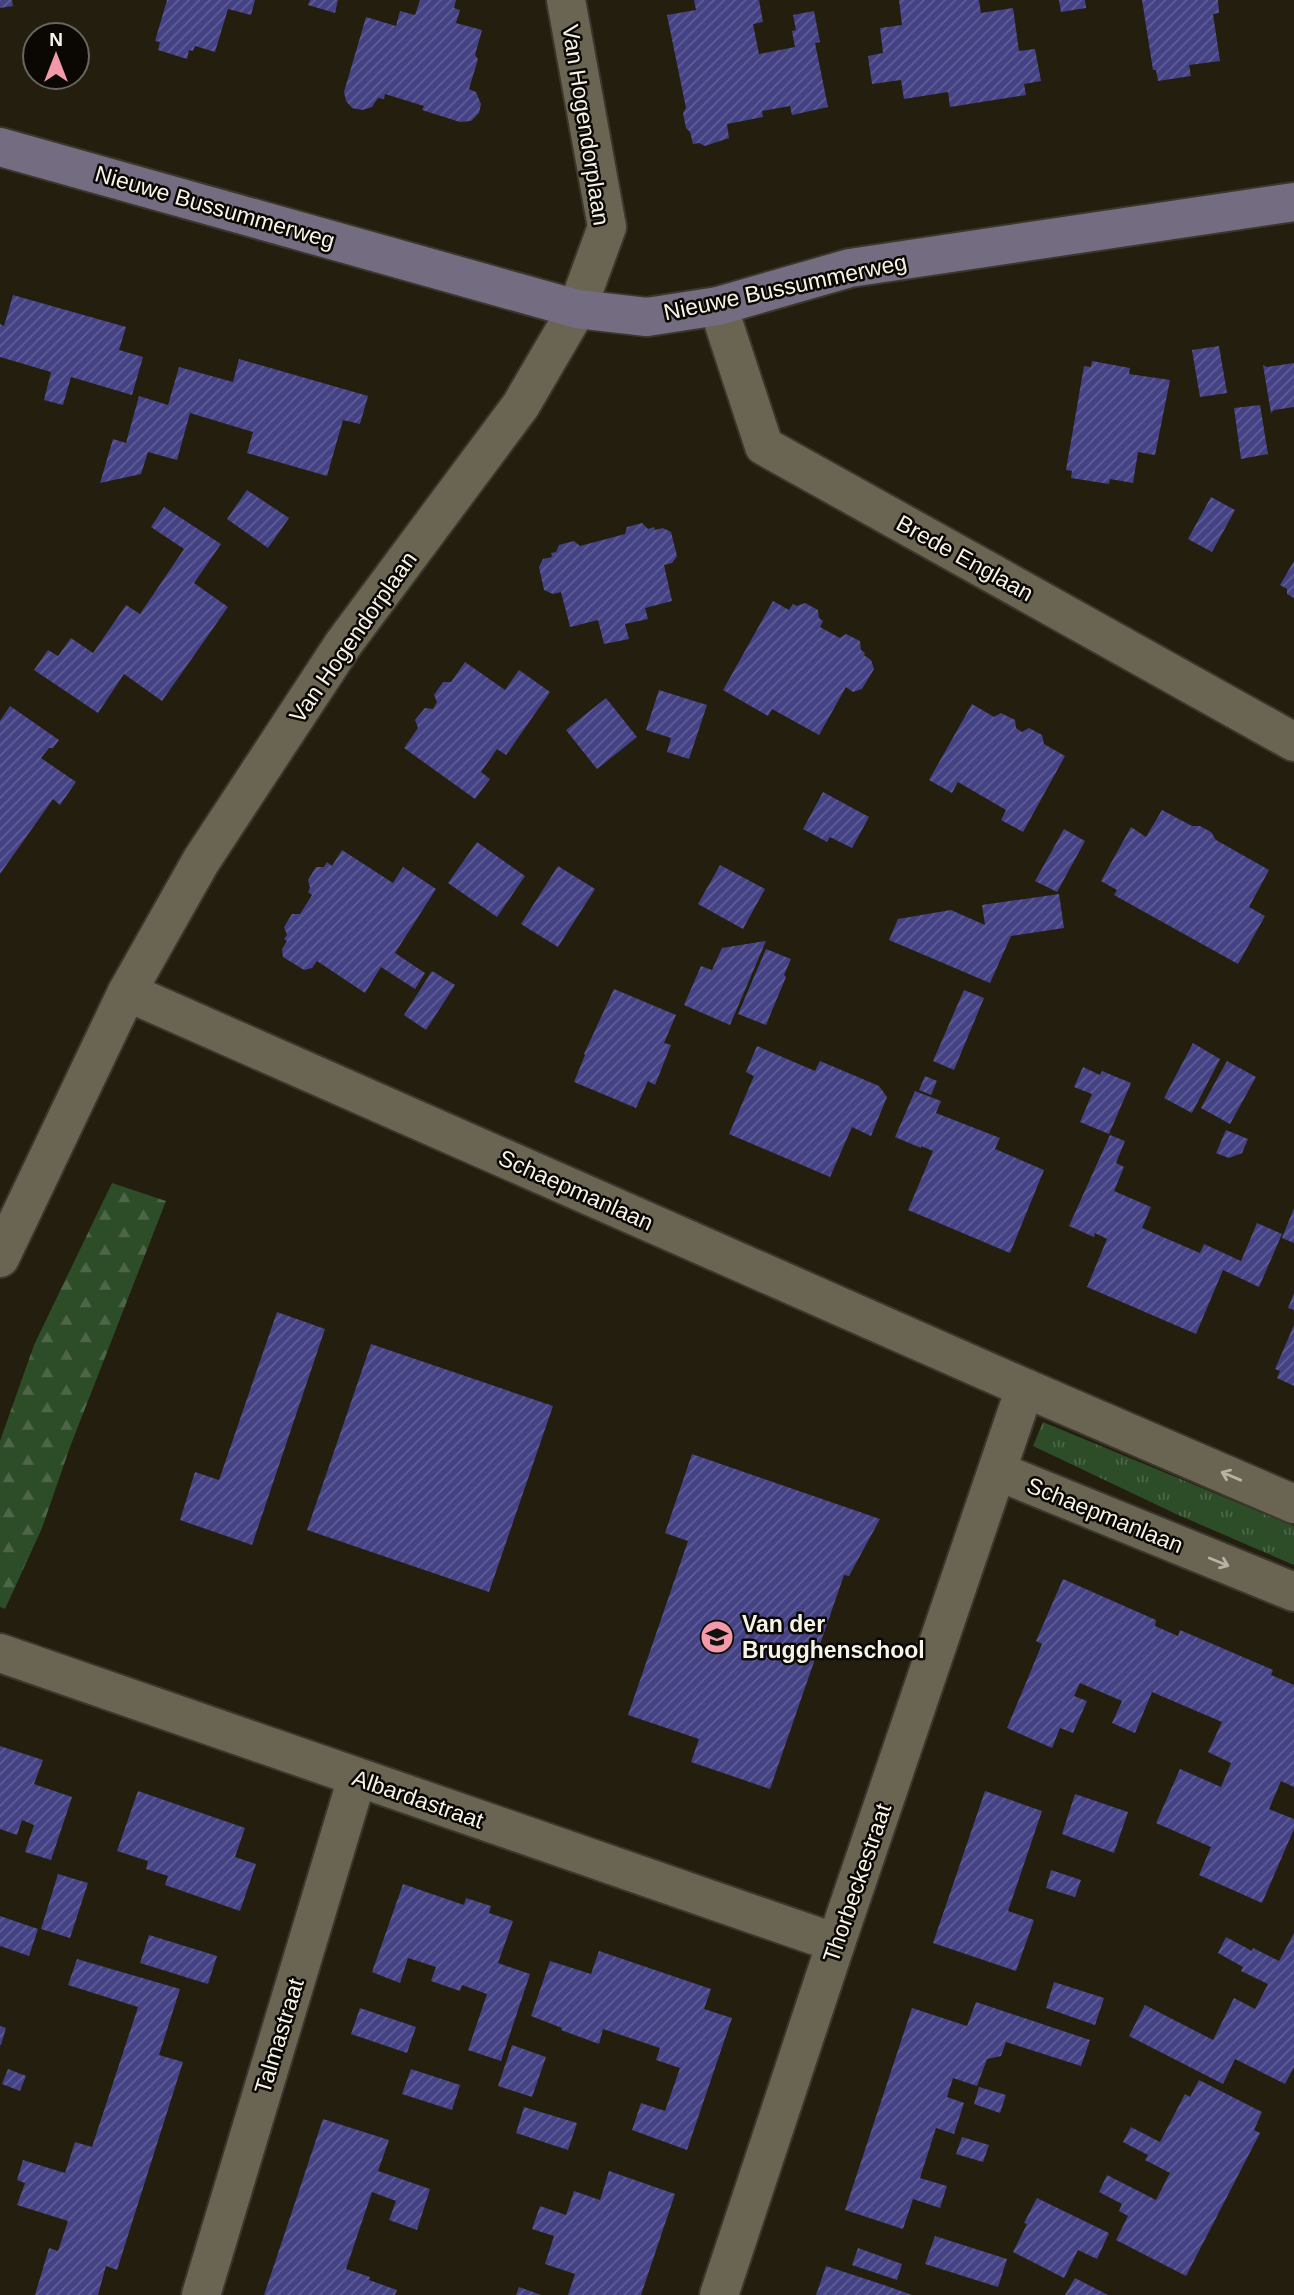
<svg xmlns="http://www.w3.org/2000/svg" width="1294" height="2295" viewBox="0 0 1294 2295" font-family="Arial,sans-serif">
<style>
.grass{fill:url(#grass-tufts)}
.forest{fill:url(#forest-firs)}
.building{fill:url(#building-hatch)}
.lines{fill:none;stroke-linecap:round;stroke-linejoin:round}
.street-casing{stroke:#3c372e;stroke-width:42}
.secondary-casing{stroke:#3c372e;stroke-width:42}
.street{stroke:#6a6452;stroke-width:38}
.secondary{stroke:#746d82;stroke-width:38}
.oneway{stroke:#b7b3a4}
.labels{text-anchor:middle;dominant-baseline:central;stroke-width:5;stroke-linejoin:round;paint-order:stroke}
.street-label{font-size:23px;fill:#f6f3e8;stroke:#0b0804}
.poi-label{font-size:23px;font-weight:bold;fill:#f6f3e8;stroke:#0b0804;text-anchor:start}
</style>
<defs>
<pattern id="grass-tufts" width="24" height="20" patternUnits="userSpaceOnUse" patternTransform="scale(1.75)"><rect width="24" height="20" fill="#2d4c28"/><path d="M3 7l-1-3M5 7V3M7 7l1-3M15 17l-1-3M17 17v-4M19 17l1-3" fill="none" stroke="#4c6647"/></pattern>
<pattern id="forest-firs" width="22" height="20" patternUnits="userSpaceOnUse" patternTransform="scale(1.75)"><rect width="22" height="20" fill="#2d4c28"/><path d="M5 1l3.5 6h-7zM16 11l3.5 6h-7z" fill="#4c6647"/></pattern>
<pattern id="building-hatch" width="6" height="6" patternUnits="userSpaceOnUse" patternTransform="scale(1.75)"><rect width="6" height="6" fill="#444284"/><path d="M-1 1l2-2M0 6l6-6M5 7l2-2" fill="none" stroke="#605e95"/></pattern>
</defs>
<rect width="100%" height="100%" fill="#241e0e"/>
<polygon class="grass" points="1043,1422 1294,1526 1294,1565 1176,1514 1033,1446"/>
<polygon class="forest" points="112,1183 166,1201 70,1447 42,1528 5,1609 0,1607 0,1441 34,1345"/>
<g class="building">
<polygon points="0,0 12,0 13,6 0,8"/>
<polygon points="167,0 255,0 251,15 228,9 215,52 195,46 193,51 189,50 187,59 158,50 160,42 155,41"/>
<polygon points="310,0 338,0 335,13 308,5"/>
<polygon points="420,0 456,0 454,8 460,10 456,23 482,30 475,55 478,59 469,89 476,92 481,104 479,113 471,121 460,122 422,110 424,106 385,94 384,99 378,98 372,107 362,110 352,108 346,101 344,92 366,17 396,26 400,11 415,15"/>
<polygon points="694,0 759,0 763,22 753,24 759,54 795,47 792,31 796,30 793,15 814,11 820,42 815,43 828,107 792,115 790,106 762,111 763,117 727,124 729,138 705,146 699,143 693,144 690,132 686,128 683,113 686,108 667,15 696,10"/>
<polygon points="899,0 979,0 981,13 1013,8 1019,51 1035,49 1041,81 1024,84 1026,95 950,107 948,92 904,99 901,80 872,84 868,56 883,53 880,28 902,25"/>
<polygon points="1059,0 1085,0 1086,8 1061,12"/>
<polygon points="1142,0 1218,0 1219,13 1213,14 1220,61 1189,65 1191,76 1158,81 1156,70 1153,70"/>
<polygon points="13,295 126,327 119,350 143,357 132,395 71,377 63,405 44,400 51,372 0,357 0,324 4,326"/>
<polygon points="1219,346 1227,393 1200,397 1192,350"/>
<polygon points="239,359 368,396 360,424 343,420 327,476 247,453 253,432 190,413 177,460 148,452 141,474 100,483 113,439 126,443 139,396 168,405 179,367 233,382"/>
<polygon points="1092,361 1130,368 1129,374 1170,380 1155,455 1138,452 1133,483 1110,479 1109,484 1071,478 1072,471 1066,470 1084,366 1091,367"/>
<polygon points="1294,363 1294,407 1274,410 1271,413 1263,365 1267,367"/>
<polygon points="1260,405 1268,454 1241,459 1234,408"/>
<polygon points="247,490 289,518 268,548 227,519"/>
<polygon points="1211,497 1235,510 1212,552 1188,539"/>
<polygon points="164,507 221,544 194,583 228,607 162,701 124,674 98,713 34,670 48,650 58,656 71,638 93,653 126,605 140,614 184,549 151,527"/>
<polygon points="642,523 648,529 654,527 655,530 663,528 671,532 677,556 672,563 664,565 672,601 645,608 648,619 625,624 629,639 604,644 598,620 570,627 561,592 553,594 544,590 539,567 543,559 552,557 551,553 556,552 559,545 574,541 580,546 625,534 627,527"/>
<polygon points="1294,561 1294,598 1287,594 1287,589 1280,585"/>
<polygon points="773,601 789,610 793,604 797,606 805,603 818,610 819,618 823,621 820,627 840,638 846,634 860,641 861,650 865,653 864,655 871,660 874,669 862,689 853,692 846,687 819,735 772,709 768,716 723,690"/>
<polygon points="465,662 505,690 519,670 550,692 506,755 497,749 481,772 490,779 475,799 404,748 418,728 415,720 425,708 433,709 437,702 434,695 443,682 451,682"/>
<polygon points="659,690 707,705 689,759 667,752 671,738 646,730"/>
<polygon points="606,698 637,737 597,769 566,730"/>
<polygon points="972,704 994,717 1001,713 1015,720 1016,728 1022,732 1029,728 1042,735 1044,744 1065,756 1023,832 1001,820 1006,810 958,782 952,793 929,780"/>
<polygon points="10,706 59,740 53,748 49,748 41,758 76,782 60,805 53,799 0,874 0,721"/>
<polygon points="823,792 869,817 852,848 830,837 827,842 803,829"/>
<polygon points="1162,810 1192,826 1200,826 1211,832 1216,840 1269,870 1249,907 1265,916 1238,964 1114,895 1117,890 1101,881 1131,827 1146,837"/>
<polygon points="1064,829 1085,841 1057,892 1035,881"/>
<polygon points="477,842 525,876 497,917 448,883"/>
<polygon points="342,850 393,883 403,867 436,889 395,953 425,973 415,989 381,967 365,993 317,961 312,968 304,970 283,957 282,949 287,941 284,939 287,935 284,927 292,914 300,914 312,895 308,892 310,888 308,880 316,867 324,867 327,862 332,866"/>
<polygon points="720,865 765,889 743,929 698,904"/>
<polygon points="558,866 595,889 558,947 521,924"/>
<polygon points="1059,894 1064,928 1011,936 990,983 889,940 898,919 951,910 985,925 982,905"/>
<polygon points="766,941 730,1025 684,1005 701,966 712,970 722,948"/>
<polygon points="766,949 791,959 784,975 786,977 766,1025 738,1014"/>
<polygon points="432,971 455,985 426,1030 404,1015"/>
<polygon points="614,989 676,1015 664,1043 671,1045 655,1085 648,1081 636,1108 574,1082 585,1055 584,1054"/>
<polygon points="964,990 984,998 954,1070 933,1061"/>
<polygon points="1193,1043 1220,1059 1192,1113 1164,1098"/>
<polygon points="757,1046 815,1071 820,1061 879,1086 887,1097 871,1136 852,1127 830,1177 729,1134 754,1076 746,1072"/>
<polygon points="1227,1061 1256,1077 1230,1124 1201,1108"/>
<polygon points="1083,1067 1100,1075 1102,1071 1131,1083 1109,1134 1080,1122 1092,1094 1074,1087"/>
<polygon points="925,1076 937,1081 931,1095 919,1090"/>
<polygon points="915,1091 941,1101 936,1113 1000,1138 995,1149 1044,1170 1010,1253 908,1210 933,1151 921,1146 921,1148 895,1137"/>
<polygon points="1226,1130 1248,1139 1242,1153 1229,1158 1216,1153"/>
<polygon points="1110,1135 1125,1141 1116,1163 1124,1167 1114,1191 1151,1207 1142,1228 1200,1253 1204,1244 1241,1261 1257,1223 1282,1234 1259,1287 1223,1270 1196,1334 1087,1287 1107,1239 1095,1233 1094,1237 1069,1226"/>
<polygon points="1294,1208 1294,1243 1282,1238"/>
<polygon points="1294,1293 1294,1310 1288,1308"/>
<polygon points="277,1312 325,1329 252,1545 180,1520 195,1472 219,1480"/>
<polygon points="1294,1325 1294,1386 1277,1378 1280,1371 1275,1369"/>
<polygon points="371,1344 553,1406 489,1592 307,1530"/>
<polygon points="692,1454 880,1519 849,1576 844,1575 770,1789 691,1762 699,1739 628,1715 688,1541 665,1533"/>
<polygon points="1063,1579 1156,1620 1155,1626 1178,1636 1180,1630 1273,1670 1271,1675 1294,1685 1294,1787 1281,1781 1269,1809 1294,1819 1294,1829 1262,1903 1199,1875 1211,1847 1156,1823 1180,1769 1221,1787 1231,1763 1208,1752 1222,1722 1152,1692 1135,1733 1112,1723 1122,1701 1080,1683 1074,1696 1087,1701 1073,1733 1060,1728 1052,1748 1007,1728 1042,1644 1036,1641"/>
<polygon points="0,1746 43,1760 34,1784 72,1797 51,1860 25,1852 34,1825 22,1820 17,1835 0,1829"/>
<polygon points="138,1791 245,1828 235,1857 256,1864 240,1911 165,1885 168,1876 146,1869 148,1861 117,1851"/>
<polygon points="985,1791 1042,1811 1008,1911 1034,1920 1016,1971 933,1943"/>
<polygon points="1075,1794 1128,1812 1114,1853 1062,1834"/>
<polygon points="1051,1870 1081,1880 1075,1897 1046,1888"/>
<polygon points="58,1874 88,1883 70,1938 41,1929"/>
<polygon points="403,1884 464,1905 466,1898 491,1906 489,1913 513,1921 498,1963 530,1974 501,2061 468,2050 487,1994 462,1985 460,1991 431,1981 436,1967 408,1958 400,1983 372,1972"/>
<polygon points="0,1916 38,1929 29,1956 0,1946"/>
<polygon points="1294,1933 1294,2067 1285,2084 1235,2059 1223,2084 1129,2036 1145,2005 1213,2040 1234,1998 1255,2009 1268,1984 1241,1971 1243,1967 1218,1953 1226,1937 1252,1951 1253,1948 1279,1961"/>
<polygon points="149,1935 217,1956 208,1984 140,1963"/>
<polygon points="599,1951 711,1989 704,2009 732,2018 687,2150 632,2130 641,2103 665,2111 680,2068 656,2060 660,2048 603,2029 599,2044 561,2030 562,2028 531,2016 550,1961 591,1974"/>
<polygon points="77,1959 180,1989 159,2055 183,2062 117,2270 106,2266 98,2295 35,2295 49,2248 58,2251 68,2221 17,2205 25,2183 17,2180 23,2160 65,2173 75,2142 92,2147 138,2007 68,1985"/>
<polygon points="1054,1982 1104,1998 1095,2025 1046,2008"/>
<polygon points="976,2002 1090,2040 1081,2066 1006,2042 1001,2056 987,2059 977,2086 953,2078 947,2097 964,2103 954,2134 936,2128 920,2178 947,2186 940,2208 913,2199 903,2229 845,2210 912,2008 967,2026"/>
<polygon points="360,2008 416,2027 407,2053 351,2034"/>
<polygon points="0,2026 6,2028 1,2045 0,2045"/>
<polygon points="512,2045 546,2057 532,2097 498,2086"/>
<polygon points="8,2069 26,2076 20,2091 2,2084"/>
<polygon points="411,2069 460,2085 452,2110 402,2094"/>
<polygon points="1199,2080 1262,2112 1254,2130 1260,2133 1186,2276 1116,2240 1128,2216 1119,2211 1122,2204 1099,2192 1107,2175 1156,2200 1170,2173 1145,2160 1148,2155 1123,2142 1131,2127 1160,2142 1185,2094 1190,2097"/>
<polygon points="979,2087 1006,2095 1000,2113 974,2104"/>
<polygon points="524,2107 577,2123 568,2150 516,2133"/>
<polygon points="323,2119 389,2140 378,2171 430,2189 417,2230 389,2220 396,2201 372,2192 346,2269 370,2277 369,2280 397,2290 395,2295 264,2295"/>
<polygon points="962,2137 989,2145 983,2162 956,2154"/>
<polygon points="609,2171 675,2194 641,2295 568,2295 575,2274 545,2264 554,2236 532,2229 540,2206 566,2215 574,2191 600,2200"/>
<polygon points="1037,2198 1109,2233 1097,2259 1078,2250 1064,2278 1013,2252 1027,2224 1024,2223"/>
<polygon points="935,2236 1007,2259 998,2287 925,2264"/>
<polygon points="858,2248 902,2264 897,2280 852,2265"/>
<polygon points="826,2266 884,2285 912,2295 816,2295"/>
<polygon points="1075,2278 1108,2295 1065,2295"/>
<polygon points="519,2287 541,2295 516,2295"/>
</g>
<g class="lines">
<defs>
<g id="street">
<polyline points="718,306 764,446 1294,742"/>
<polyline points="127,992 1025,1388 1294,1504"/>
<polyline points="0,1258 127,992 201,861 344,643 521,405 577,309 607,227 566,0"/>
<polyline points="997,1471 1294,1592"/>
<polyline points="0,1653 836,1943"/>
<polyline points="201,2295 357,1778"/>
<polyline points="719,2295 836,1943 1025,1388"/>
</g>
<polyline id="secondary" points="0,147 577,309 647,317 718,306 850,268 1294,202"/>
</defs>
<use href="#street" class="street-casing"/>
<use href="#secondary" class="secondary-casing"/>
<use href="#street" class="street"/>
<use href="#secondary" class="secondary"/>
</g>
<defs><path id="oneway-shaft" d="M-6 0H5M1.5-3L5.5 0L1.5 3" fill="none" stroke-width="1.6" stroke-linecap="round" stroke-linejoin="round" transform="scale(1.75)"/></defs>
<g class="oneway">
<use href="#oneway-shaft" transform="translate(1231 1476) rotate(-157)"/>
<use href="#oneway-shaft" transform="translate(1219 1562) rotate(22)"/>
</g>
<defs>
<symbol id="school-disc" viewBox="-11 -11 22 22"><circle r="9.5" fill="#f39aaa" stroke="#0b0804"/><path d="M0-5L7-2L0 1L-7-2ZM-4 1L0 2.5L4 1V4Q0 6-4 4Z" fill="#111"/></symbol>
</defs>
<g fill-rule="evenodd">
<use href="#school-disc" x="698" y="1618" width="38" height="38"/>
</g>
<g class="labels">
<g class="street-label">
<text transform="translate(586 125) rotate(81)">Van Hogendorplaan</text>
<text transform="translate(215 207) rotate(16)">Nieuwe Bussummerweg</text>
<text transform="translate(785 287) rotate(-12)">Nieuwe Bussummerweg</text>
<text transform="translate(965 558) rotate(29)">Brede Englaan</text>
<text transform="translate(353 637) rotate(-55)">Van Hogendorplaan</text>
<text transform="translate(576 1190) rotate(24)">Schaepmanlaan</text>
<text transform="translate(1105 1515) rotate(22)">Schaepmanlaan</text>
<text transform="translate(418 1799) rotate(19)">Albardastraat</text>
<text transform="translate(857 1883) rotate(-71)">Thorbeckestraat</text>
<text transform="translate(279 2036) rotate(-73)">Talmastraat</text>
</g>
<g class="poi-label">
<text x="742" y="1624">Van der<tspan x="742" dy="26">Brugghenschool</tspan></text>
</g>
</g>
<g transform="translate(56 56)"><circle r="33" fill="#0b0804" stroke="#69665f" stroke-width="2"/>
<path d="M0-5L12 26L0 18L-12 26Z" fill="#f39aaa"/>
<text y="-10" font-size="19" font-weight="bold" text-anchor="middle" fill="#f6f3e8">N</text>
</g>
</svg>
